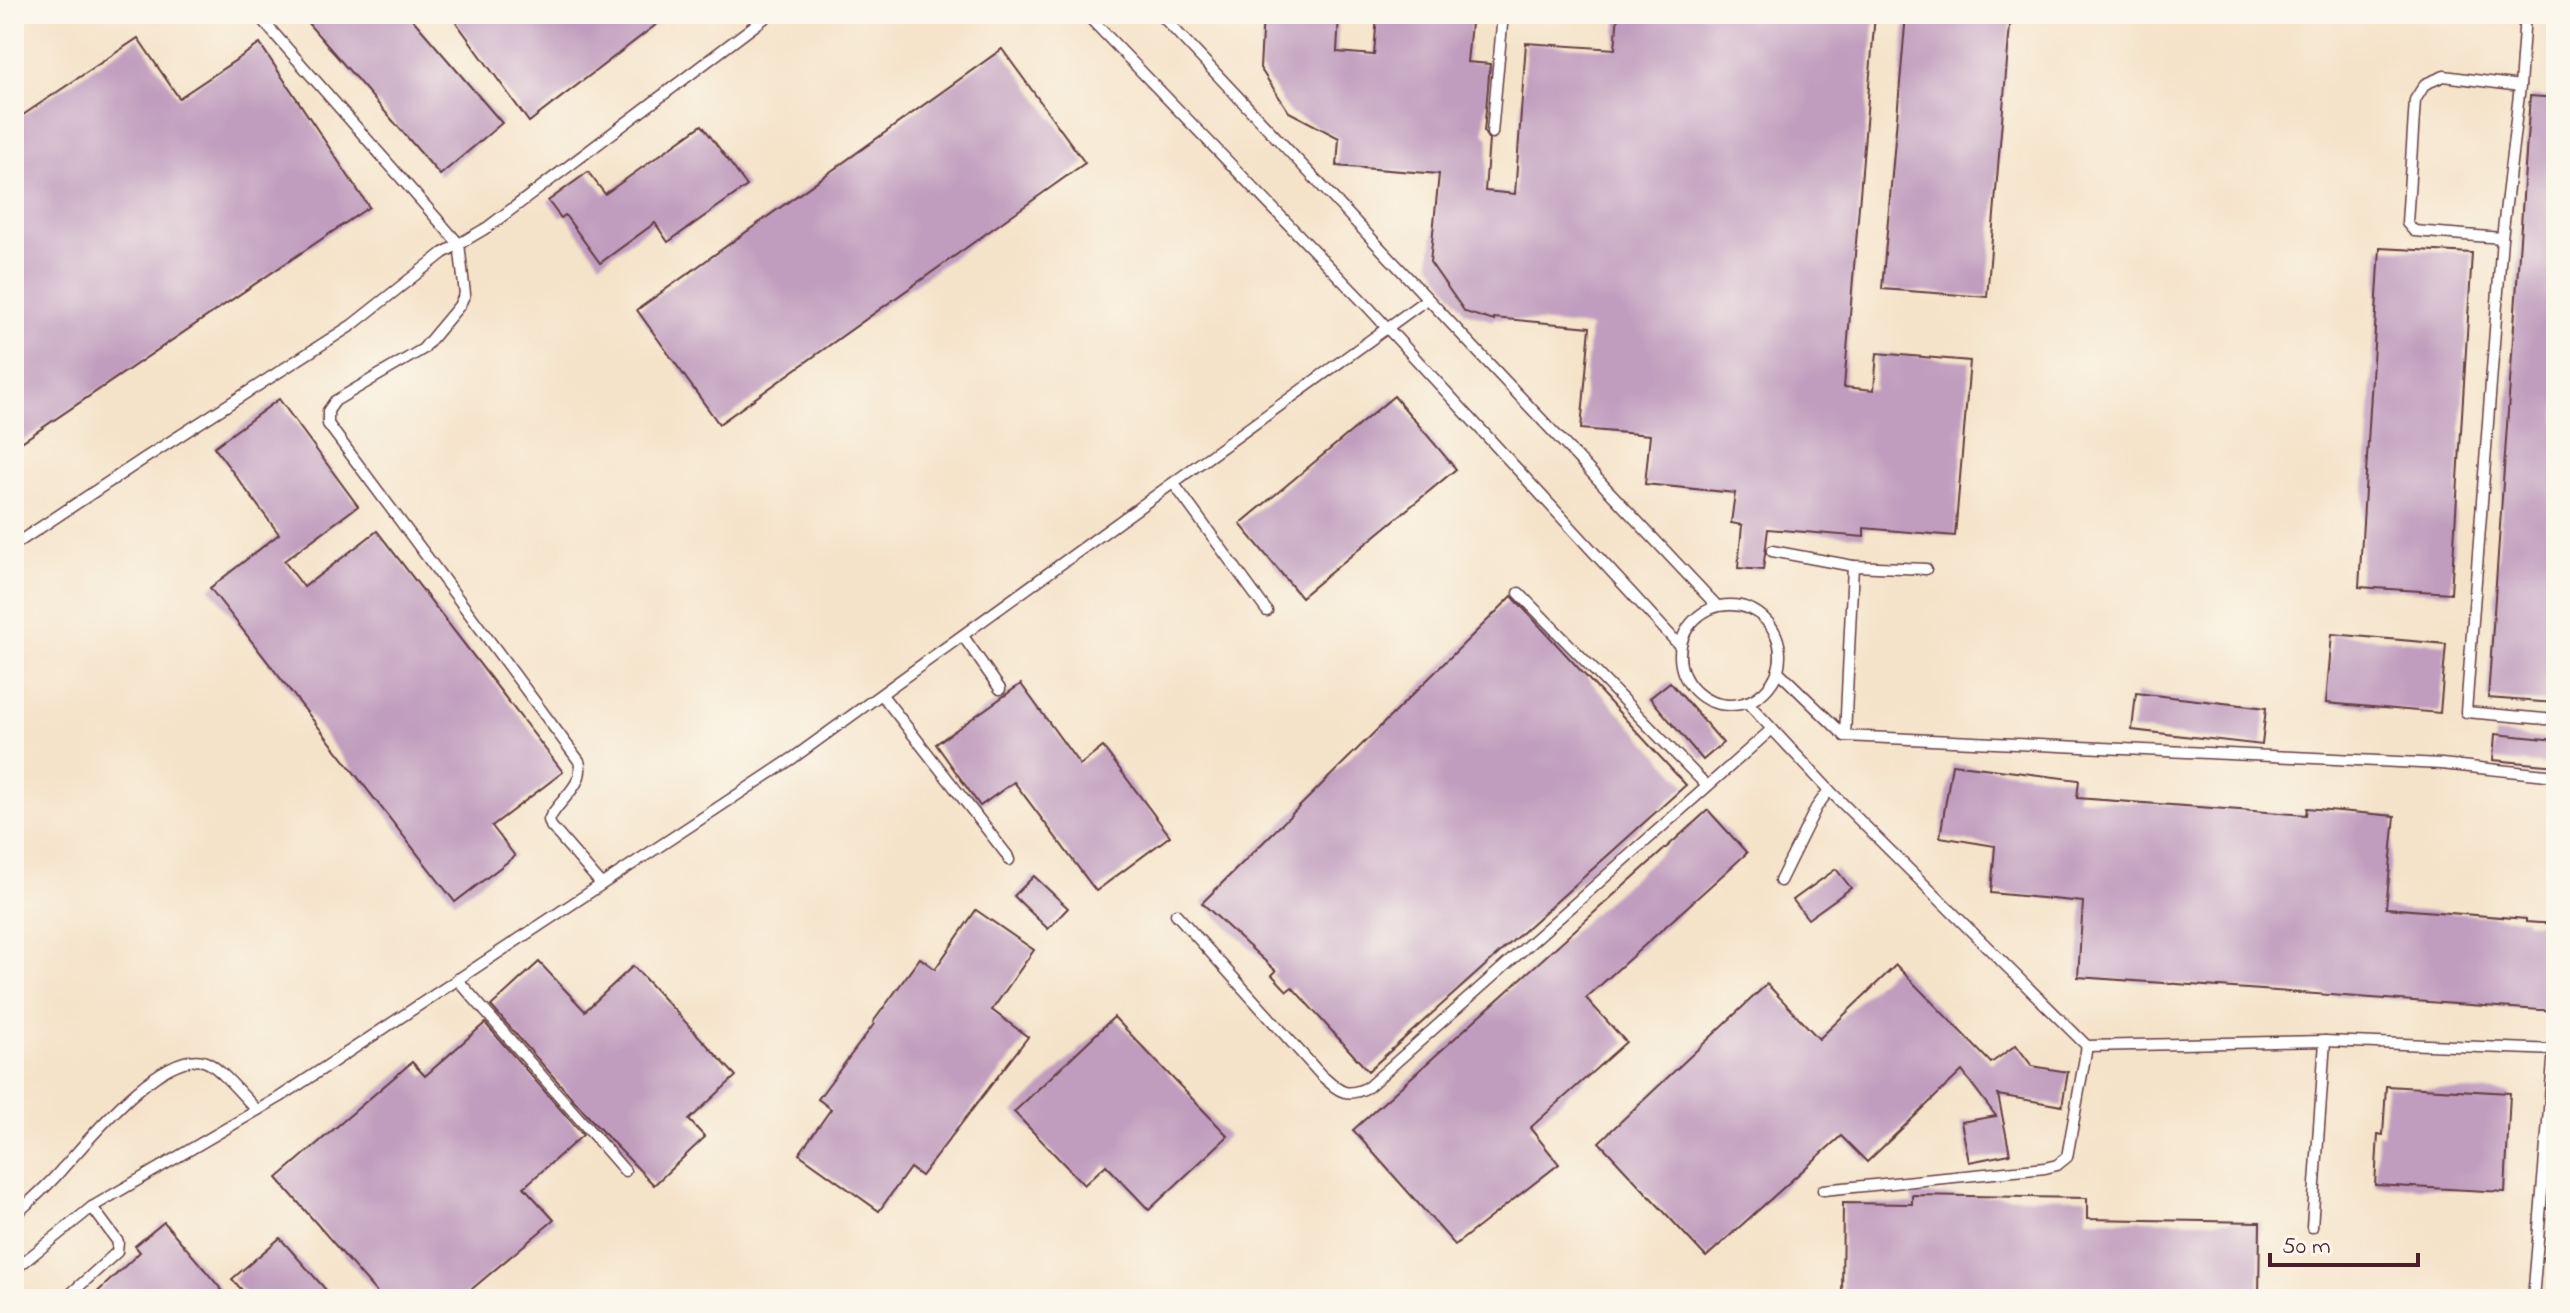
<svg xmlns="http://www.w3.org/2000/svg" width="2570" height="1313" viewBox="0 0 2570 1313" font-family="'Indie Flower',sans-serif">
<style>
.building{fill:#c09cbe}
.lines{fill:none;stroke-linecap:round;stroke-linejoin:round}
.lane-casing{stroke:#643c43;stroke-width:13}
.lane{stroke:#fff;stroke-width:10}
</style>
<rect width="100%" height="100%" fill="#fbf7ec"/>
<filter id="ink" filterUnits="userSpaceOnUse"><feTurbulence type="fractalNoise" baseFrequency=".0125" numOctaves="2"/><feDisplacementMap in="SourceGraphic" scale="16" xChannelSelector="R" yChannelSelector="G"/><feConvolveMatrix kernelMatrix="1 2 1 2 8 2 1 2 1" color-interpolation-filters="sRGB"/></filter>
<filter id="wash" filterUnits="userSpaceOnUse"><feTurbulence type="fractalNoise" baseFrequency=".006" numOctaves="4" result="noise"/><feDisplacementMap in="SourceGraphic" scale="32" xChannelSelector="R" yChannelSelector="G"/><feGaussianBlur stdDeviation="1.8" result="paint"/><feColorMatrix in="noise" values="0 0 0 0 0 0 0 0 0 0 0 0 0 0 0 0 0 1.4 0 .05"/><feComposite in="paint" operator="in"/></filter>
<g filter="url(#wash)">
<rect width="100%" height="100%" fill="#f5e3c9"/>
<g id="blocks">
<g class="building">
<polygon points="300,14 408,14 502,123 440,175"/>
<polygon points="450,14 670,14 529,122"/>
<polygon points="1263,14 1339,14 1337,52 1374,55 1377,14 1472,14 1467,62 1490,64 1484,132 1489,140 1485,191 1515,194 1526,43 1615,49 1618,14 1875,14 1844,387 1874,390 1877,353 1970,361 1955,536 1864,528 1864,537 1768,529 1763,570 1738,568 1742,525 1731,523 1735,493 1645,484 1650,435 1581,429 1590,327 1494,318 1494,321 1465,312 1430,262 1439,174 1337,166 1339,138 1289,112 1260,68"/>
<polygon points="1906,14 2011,14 1987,297 1882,289"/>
<polygon points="138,38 179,98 260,44 369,207 14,447 14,121"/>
<polygon points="1002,49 1085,163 719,424 637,310"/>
<polygon points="2530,96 2556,98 2556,703 2488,698"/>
<polygon points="702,125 747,186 668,242 655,223 600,263 565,215 561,218 548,201 588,172 605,194"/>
<polygon points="2380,248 2472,253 2451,593 2359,587"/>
<polygon points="1394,396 1456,469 1301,597 1240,524"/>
<polygon points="279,399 358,506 284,561 304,587 377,531 563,772 492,826 515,856 455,902 210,588 279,534 214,447"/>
<polygon points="1512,596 1686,785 1368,1071 1292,987 1287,991 1272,975 1276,971 1202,903"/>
<polygon points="2332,634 2446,644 2440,713 2326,703"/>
<polygon points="1670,682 1723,743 1703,760 1650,698"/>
<polygon points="1021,684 1080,765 1103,747 1170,836 1096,891 1014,782 980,806 936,744"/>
<polygon points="2136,693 2266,708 2262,745 2132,730"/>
<polygon points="2495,734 2556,740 2556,766 2493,760"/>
<polygon points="1952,764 2079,780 2077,798 2306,815 2307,808 2395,816 2386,908 2526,919 2526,922 2556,924 2556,1011 2078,977 2083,902 1991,893 1995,846 1940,837"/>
<polygon points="1708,810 1747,853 1586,998 1626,1042 1530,1128 1559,1164 1455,1245 1353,1130"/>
<polygon points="1836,869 1851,888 1808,919 1793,900"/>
<polygon points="1034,876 1068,908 1048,929 1014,896"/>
<polygon points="976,910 1034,950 992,1010 1028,1037 921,1176 910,1168 879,1211 799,1154 831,1109 818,1099 874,1024 873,1022 920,958 935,969"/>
<polygon points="539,962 585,1011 633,966 736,1076 689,1120 705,1137 654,1185 595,1124 491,1006"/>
<polygon points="1896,965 1991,1063 2016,1045 2032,1066 2068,1072 2062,1106 1998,1095 2010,1154 1969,1162 1961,1122 1996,1116 1962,1071 1867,1162 1841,1136 1706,1257 1599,1142 1767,984 1819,1039"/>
<polygon points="1114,1017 1228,1136 1149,1210 1106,1165 1084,1185 1014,1112"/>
<polygon points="485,1023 583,1135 524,1187 554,1220 460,1299 382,1299 277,1178 412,1062 425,1076"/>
<polygon points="2386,1086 2510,1093 2505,1192 2375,1185 2378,1134 2383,1135"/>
<polygon points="1912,1195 2087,1198 2087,1219 2260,1222 2259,1299 1842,1299 1843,1203 1912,1204"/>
<polygon points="164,1222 222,1290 211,1299 90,1299 140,1252 135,1246"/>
<polygon points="280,1238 334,1299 250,1299 232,1279"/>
</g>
</g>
</g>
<g filter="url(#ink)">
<use href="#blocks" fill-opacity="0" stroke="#643c43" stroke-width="2"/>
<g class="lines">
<defs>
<g id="lane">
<polyline points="257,14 459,244 488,227 770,14"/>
<polyline points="1086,14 1369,308 1680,646"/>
<polyline points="1160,14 1717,606"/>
<polyline points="2525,14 2520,86 2502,238 2466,712 2556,720"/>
<polyline points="1492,133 1503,14"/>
<polyline points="2502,238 2414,231 2407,223 2415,100 2425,84 2444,76 2520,86"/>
<polyline points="1174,484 1267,611"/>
<path d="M14,545L145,458L352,325L443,253L459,244L465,294L459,306L423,349L335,401L328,411V424L579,761C586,785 558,800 549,820L551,826L601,884"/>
<polyline points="1772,551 1853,566 1845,736"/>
<polyline points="1853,566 1926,569"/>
<polyline points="1519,593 1707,786"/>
<circle cx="1730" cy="655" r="50"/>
<polyline points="963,636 1000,689"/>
<polyline points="1778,671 1845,736 2441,764 2556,776"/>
<polyline points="882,695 1007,855 1009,860"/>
<polyline points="1747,702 1829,790 2087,1046 2325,1041 2556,1050"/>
<polyline points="1780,881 1816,808 1829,790"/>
<path d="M1176,914L1321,1075C1338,1090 1345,1099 1368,1087L1772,729"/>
<polyline points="457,979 625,1171"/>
<polyline points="1823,1190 2045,1168 2057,1165 2067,1157 2087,1046"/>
<path d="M14,1216C30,1201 48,1186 62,1169C89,1140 160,1051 203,1061C219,1065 244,1098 257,1110"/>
<polyline points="2312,1227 2325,1041"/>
<polyline points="14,1270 92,1207 280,1097 793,758 1427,299"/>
<polyline points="65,1299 117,1252 118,1242 92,1207"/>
<polyline points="2533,1299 2554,1050"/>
</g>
</defs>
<use href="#lane" class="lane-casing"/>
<use href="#lane" class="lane"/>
</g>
</g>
<rect width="2570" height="1313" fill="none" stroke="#fbf7ec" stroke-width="48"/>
<path d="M2270 1253v12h148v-12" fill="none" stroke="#4a1f2b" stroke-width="4"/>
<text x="2282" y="1253" font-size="24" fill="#4a1f2b" stroke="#fbf7ec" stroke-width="6" paint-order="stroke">50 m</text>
</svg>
